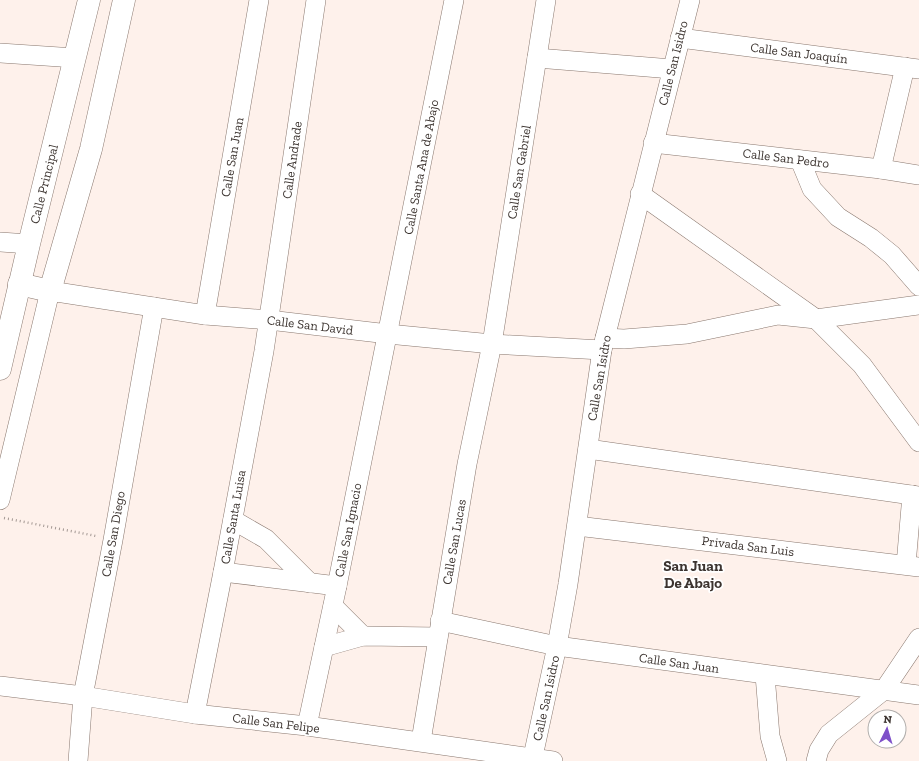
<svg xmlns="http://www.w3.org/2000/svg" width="919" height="761" viewBox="0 0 919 761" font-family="'Zilla Slab',serif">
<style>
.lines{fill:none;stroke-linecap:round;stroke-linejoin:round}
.minor-casing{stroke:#89776e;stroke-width:20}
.tertiary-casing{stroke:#89776e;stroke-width:23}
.path{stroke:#a39893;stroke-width:2.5;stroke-dasharray:1 3;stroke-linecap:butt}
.minor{stroke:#fff;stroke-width:19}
.tertiary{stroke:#fff;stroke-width:22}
.labels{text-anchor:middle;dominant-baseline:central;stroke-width:3.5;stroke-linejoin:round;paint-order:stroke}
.street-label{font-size:13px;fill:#3c3430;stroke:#fff}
.quarter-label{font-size:15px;font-weight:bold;fill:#3c3430;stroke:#fff}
</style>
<rect width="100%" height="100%" fill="#fef1eb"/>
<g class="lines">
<defs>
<g id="minor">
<polyline points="680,38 919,69"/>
<polyline points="0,53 75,58"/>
<polyline points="537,58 672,69"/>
<polyline points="653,143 881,169 919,175"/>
<polyline points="800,160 812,189 838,217 871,238 892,255 919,286"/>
<polyline points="881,169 905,67"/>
<polyline points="640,194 816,319 862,365 919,442"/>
<polyline points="0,242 29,244"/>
<polyline points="205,315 259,0"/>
<polyline points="605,338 624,339 687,334 778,315 816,319 919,305"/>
<polyline points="588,449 919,496"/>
<polyline points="0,500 50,291 205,315 269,320 388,334 492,344 602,350"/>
<polyline points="233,520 266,539 310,583"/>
<polyline points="577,526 919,567"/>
<polyline points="906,565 912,495"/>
<polyline points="223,572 337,586"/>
<polyline points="333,606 363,636"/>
<polyline points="440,621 557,646 919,695"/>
<polyline points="324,647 363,636 438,637"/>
<polyline points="765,675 770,736 777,761"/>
<polyline points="0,686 83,696 195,714 307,726 553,761"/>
<polyline points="195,714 223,572 264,351 316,0"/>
<polyline points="307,726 337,586 454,0"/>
<polyline points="421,741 467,464 492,344 546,0"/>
<polyline points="78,761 83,696 113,540 154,307"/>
<polyline points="532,761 557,646 568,584 602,350 690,0"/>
<polyline points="816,761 819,750 829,734 884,690 919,638"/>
</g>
<g id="tertiary">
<polyline points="19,284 50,291 91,149 124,0"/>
<polyline points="0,369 29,244 89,0"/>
</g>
</defs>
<use href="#minor" class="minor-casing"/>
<use href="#tertiary" class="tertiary-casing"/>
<polyline class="path" points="4,518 96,536"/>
<use href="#minor" class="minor"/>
<use href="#tertiary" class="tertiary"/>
</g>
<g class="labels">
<g class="street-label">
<text transform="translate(799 53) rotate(7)">Calle San Joaquín</text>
<text transform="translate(673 63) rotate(-76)">Calle San Isidro</text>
<text transform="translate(232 157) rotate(-80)">Calle San Juan</text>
<text transform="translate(786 158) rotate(7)">Calle San Pedro</text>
<text transform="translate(292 160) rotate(-82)">Calle Andrade</text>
<text transform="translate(421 167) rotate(-79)">Calle Santa Ana de Abajo</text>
<text transform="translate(519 172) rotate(-81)">Calle San Gabriel</text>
<text transform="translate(44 184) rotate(-76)">Calle Principal</text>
<text transform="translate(310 325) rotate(7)">Calle San David</text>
<text transform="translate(599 378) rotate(-80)">Calle San Isidro</text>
<text transform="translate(233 517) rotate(-80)">Calle Santa Luisa</text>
<text transform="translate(348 530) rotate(-79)">Calle San Ignacio</text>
<text transform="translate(113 534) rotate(-80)">Calle San Diego</text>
<text transform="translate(454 542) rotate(-80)">Calle San Lucas</text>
<text transform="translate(748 546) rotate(7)">Privada San Luis</text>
<text transform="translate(679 663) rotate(8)">Calle San Juan</text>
<text transform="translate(546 698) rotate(-78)">Calle San Isidro</text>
<text transform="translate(276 723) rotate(7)">Calle San Felipe</text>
</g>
<g class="quarter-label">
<text x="693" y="566">San Juan<tspan x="693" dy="17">De Abajo</tspan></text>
</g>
</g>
<g transform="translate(887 729) rotate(5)"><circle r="19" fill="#ffffff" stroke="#b1aeac"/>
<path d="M0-3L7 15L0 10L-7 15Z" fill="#7e50c9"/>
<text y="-6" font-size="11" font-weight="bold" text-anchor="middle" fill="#3c3430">N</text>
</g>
</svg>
